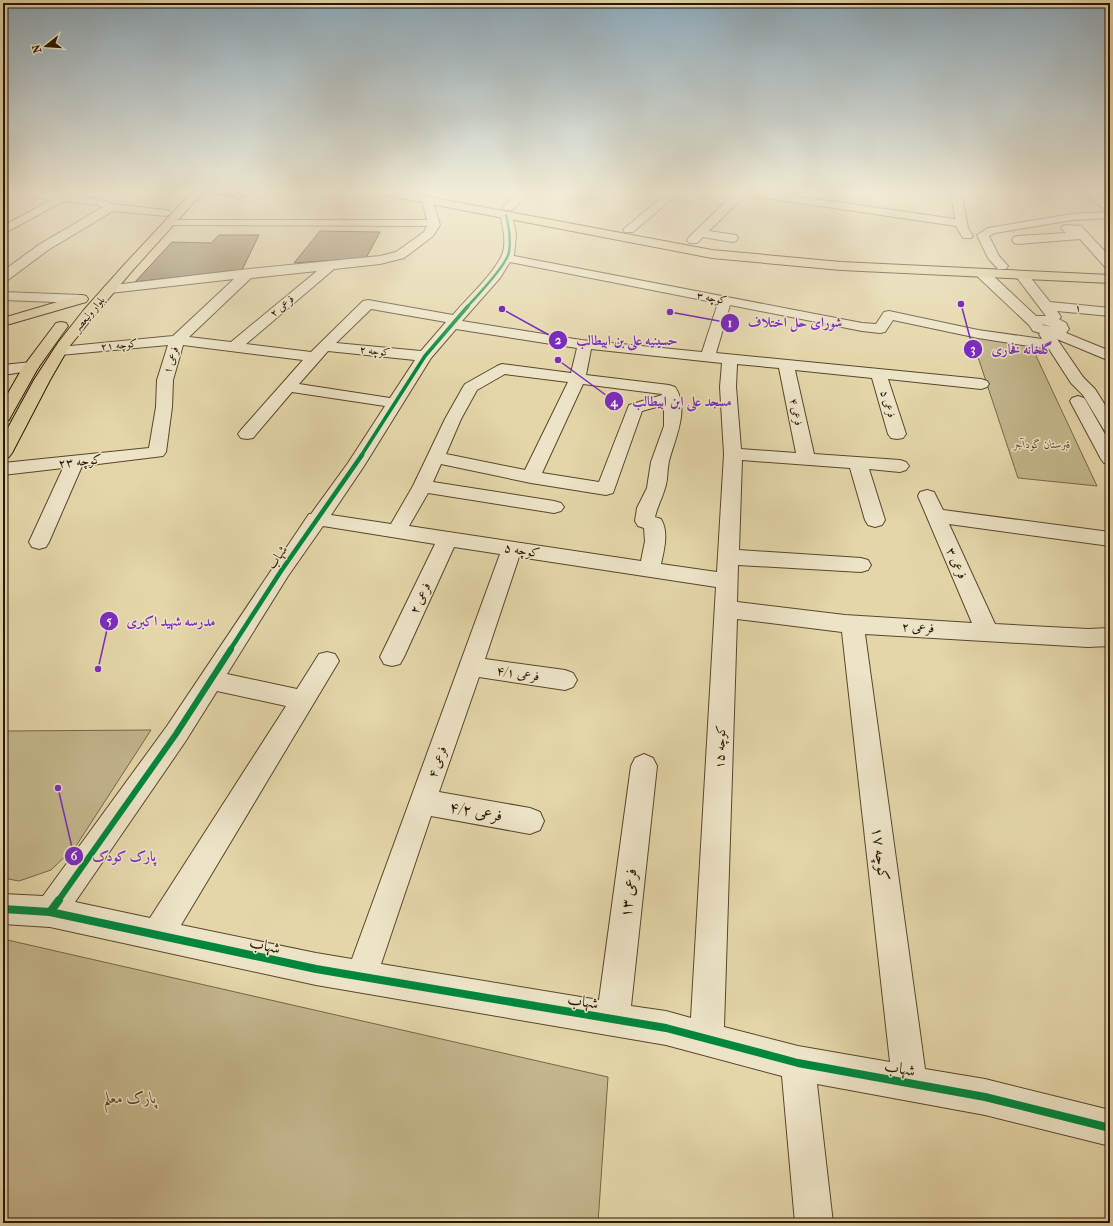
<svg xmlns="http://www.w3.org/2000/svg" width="1113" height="1226" viewBox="0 0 1113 1226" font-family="'IM FELL French Canon',Amiri,serif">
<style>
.green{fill:#c4b68c;stroke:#766646}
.building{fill:#8a7a58;stroke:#291700}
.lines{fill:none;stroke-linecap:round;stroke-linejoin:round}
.minor-casing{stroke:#58472a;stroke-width:2}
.major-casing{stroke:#291700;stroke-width:2}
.minor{fill:#ede4c7;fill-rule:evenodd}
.major{fill:#e4d6a9;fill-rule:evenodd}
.cycleway-far4-casing{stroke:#ede4c7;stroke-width:4}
.cycleway-far3-casing{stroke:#ede4c7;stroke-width:5.5}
.cycleway-far2-casing{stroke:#ede4c7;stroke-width:7}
.cycleway-far1-casing{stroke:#ede4c7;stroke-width:8}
.cycleway-casing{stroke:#ede4c7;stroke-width:10}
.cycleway-far4{stroke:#00873e;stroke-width:2.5}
.cycleway-far3{stroke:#00873e;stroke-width:3.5}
.cycleway-far2{stroke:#00873e;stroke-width:4.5}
.cycleway-far1{stroke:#00873e;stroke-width:6}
.cycleway{stroke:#00873e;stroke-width:8}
.labels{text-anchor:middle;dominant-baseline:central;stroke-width:3;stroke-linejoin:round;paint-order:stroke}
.far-street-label{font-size:11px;fill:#291700;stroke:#ede4c7}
.far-park-label{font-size:11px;font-style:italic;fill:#58472a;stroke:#ede4c7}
.street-label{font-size:13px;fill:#291700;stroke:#ede4c7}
.near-street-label{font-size:16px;fill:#291700;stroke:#ede4c7}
.near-park-label{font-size:16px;font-style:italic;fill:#58472a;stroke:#ede4c7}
.leader{fill:none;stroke:#7b2cbf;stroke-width:1.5}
.callout-dot{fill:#7b2cbf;stroke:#ede4c7;stroke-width:1.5}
.mark-label{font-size:12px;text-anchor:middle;font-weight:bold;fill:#fff}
.callout-label{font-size:14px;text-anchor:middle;font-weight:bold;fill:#7b2cbf;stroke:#ede4c7;stroke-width:3;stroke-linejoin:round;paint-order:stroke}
</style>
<rect width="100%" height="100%" fill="#e4d6a9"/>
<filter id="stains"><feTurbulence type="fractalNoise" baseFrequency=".005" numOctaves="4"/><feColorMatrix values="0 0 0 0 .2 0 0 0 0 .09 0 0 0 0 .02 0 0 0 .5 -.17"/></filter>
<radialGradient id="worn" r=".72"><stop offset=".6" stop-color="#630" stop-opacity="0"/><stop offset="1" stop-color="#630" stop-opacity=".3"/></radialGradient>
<g class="green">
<polygon points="971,336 1030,343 1097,486 1018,478"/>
<polygon points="151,730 76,846 51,870 19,881 3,878 3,731"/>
<polygon points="3,939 608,1077 598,1223 3,1223"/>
</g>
<g class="building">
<polygon points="214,191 257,191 240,199 214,193"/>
<polygon points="320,231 380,232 366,258 294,263"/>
<polygon points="219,235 259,235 242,270 135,282 172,242 211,243"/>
</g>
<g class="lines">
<defs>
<g id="minor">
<polygon points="3,191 34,191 99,199 113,204 166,210 172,213 166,216 113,211 48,250 8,280 3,281 3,271 40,244 103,207 97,205 64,201 3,234 3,226 51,200 4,194"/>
<polygon points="520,191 532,191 512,210 504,210 503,208 504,206"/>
<polygon points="669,191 681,191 633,232 625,232 623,230 625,228"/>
<polygon points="737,191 760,191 955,219 951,191 961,191 968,228 973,236 971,238 963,238 956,226 745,195 709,231 736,235 738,238 736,241 732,242 703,237 697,243 689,243 687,240 689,237"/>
<polygon points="1086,191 1094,191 1110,204 1110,218 1072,220 995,233 989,236 999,256 1008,266 1006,269 998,269 988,258 977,235 988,228 1072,214 1108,212 1086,195 1085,193"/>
<path d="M427,197L432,200L440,225L433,236L404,258L380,264L334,269L246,344L311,352L363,301L368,300L453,315C467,298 493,275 502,255C507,244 503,227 500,215L506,212L512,215L516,234L514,256L862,323L876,324L884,312L889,311L978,330L1042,339L1039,334L1040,333L1033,331L1029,325L978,277L977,274L978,271H988L1036,316H1046L1015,275L1016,272H1026L1050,302L1110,308V316L1057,311L1061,317L1059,319L1066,323L1069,329L1066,333L1110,351V361L1057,339L1083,377L1095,389L1110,413V431L1104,430L1083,395L1071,383L1049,349L978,338L893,320L885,332L880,333L862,331L730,305L716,353L981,379L987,381L989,384L987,387L981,389L888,379L906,434L903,438L897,439L891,438L888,434L872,378L795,370L814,454L900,460L906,462L909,466L906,470L900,472L869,469L885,520L882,525L875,527L868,525L865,520L850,468L742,460L739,550L861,558L868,560L871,565L868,570L861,572L738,565L737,602L845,615L972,623L918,496L920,492L927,490L934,492L943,510L1110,532V546L949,524L995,624L1088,629L1110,628V646L1088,647L865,634L925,1069L985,1079L1110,1110V1146L985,1115L817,1084L833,1223H795L782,1076L666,1045L316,985L50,927L3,924V894L43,896L167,726L309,514H311L348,463L385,406L292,392L253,438L247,439L241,438L238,434L241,430L303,360L183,345L173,380L172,407L166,452L163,456L82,466L49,542L46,547L39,549L32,547L29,542L63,468L3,475V463L149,448L156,407L157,380L168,345L60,355L55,354L53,351L55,348L60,347L173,336L234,279L110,293L105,292L103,289L105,286L249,269L380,256L396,252L424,232L427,226L170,225L166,224L164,222L166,220H427L422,200ZM510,262L718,303L702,352L581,340L462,321L500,278ZM317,271L231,342L189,337L251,278ZM371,309L446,322L421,351L336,343ZM1042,324L1052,327L1043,325ZM456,329L577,348L571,373L502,364L497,366L465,384L463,387L445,419L413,486L391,524L331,515L364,466L431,358ZM591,349L722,363L720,387L724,454L717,572L661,564C664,550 669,532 661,519L655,517C657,507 662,499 665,488C668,480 667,470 669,461C675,438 690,409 675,387L669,385L586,375ZM328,351L415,360L390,398L299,384ZM737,364L779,368L796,453L741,449L736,387ZM505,374L568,382L525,470L446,454L461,419L477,390ZM583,384L662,394V395L629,405L599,482L542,473ZM664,405V426L651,462L647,488L637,508L635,521L638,526L644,528L645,541L641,561L409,526L428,493L554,513L561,511L564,507L561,503L554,501L433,482L441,464L531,483L606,495L613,493L642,411ZM323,526L435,544L380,657L384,664L392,666L400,664L404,657L454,547L500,554L352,959L316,953L181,925L339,661L335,654L327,652L319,654L297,689L227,674L288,576ZM519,557L716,587L691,1018L666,1011L631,1006L657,766L653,758L644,754L635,758L631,766L599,1000L381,964L431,816L530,834L540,830L544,821L540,812L530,808L439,792L479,677L565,690L573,687L577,680L573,673L565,670L485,659ZM737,619L842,632L890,1062L798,1046L724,1027ZM217,691L286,706L150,918L75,902L185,742Z"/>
<polygon points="1067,225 1081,226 1110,257 1110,269 1106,268 1080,239 1018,244 1014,243 1012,240 1014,237 1018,236 1066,233 1061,228 1063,226"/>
<polygon points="3,292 81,295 86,296 88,299 86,302 81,303 3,300"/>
<polygon points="31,362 36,364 39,367 36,370 3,375 3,365"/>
<polygon points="1078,396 1084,398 1086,401 1110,443 1110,464 1104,463 1101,459 1070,401 1072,398"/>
</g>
<g id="major">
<polygon points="193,191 204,191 132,271 93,317 69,347 50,380 12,453 9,457 3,458 3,437 34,380 58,343 83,311 124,265"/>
<polygon points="374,191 397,191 712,250 841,262 1110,275 1110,283 841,270 712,258 379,194"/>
<polygon points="81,295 86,296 88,299 86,302 3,326 3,318"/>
<polygon points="61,322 66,323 68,326 38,368 11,416 9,420 3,421 3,402 23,367 56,323"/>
</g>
</defs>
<use href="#minor" class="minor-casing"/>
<use href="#major" class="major-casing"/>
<use href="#minor" class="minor"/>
<use href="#major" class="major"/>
<defs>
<path id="cycleway-far4" d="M467,307C477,296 507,265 509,252C511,239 509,227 506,215"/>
<polyline id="cycleway-far3" points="361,456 425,356 468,306"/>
<polyline id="cycleway-far2" points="230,650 281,571 362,455"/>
<polyline id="cycleway-far1" points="58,901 176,734 231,649"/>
<g id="cycleway">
<polyline points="3,909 50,912 316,969 666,1028 798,1063 985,1097 1110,1128"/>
<polyline points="50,912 59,900"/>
</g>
</defs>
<use href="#cycleway-far4" class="cycleway-far4-casing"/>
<use href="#cycleway-far3" class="cycleway-far3-casing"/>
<use href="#cycleway-far2" class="cycleway-far2-casing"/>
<use href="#cycleway-far1" class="cycleway-far1-casing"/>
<use href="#cycleway" class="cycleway-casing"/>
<use href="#cycleway-far4" class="cycleway-far4"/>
<use href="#cycleway-far3" class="cycleway-far3"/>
<use href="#cycleway-far2" class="cycleway-far2"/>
<use href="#cycleway-far1" class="cycleway-far1"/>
<use href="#cycleway" class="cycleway"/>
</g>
<linearGradient id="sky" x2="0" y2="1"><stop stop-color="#8da8b8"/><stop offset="0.53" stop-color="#f3edd8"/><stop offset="1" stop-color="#f3edd8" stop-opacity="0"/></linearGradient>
<rect width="1113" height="363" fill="url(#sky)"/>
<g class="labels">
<g class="far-street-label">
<text transform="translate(712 298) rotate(10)">کوچه ۳</text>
<text transform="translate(282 306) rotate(-40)">فرعی ۲</text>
<text transform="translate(1078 308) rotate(5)">۱</text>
<text transform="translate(89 314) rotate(-50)">بلوار ولیعصر</text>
<text transform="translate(119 345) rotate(-6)">کوچه ۲۱</text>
<text transform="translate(375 351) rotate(6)">کوچه ۲</text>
<text transform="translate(171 360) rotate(-73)">فرعی ۱</text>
<text transform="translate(888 404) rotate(73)">فرعی ۵</text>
<text transform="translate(796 412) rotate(78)">فرعی ۴</text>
</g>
<g class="far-park-label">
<text x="1042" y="444">قبرستان گودآجر</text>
</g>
<g class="street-label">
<text transform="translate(80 461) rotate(-6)">کوچه ۲۳</text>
<text transform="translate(522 550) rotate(9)">کوچه ۵</text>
<text transform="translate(277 557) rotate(-56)">شهاب</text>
<text transform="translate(957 563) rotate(66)">فرعی ۳</text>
<text transform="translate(420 598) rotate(-65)">فرعی ۲</text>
<text transform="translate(918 627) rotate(3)">فرعی ۲</text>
<text transform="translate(518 673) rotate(8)">فرعی ۴/۱</text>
<text transform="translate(720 747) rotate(-88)">کوچه ۱۵</text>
<text transform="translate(437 762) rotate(-70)">فرعی ۴</text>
</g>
<g class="near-street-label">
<text transform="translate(476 811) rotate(10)">فرعی ۴/۲</text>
<text transform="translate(881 854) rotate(83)">کوچه ۱۷</text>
<text transform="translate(628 893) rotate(-83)">فرعی ۱۳</text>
<text transform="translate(265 945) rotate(12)">شهاب</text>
<text transform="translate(583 1001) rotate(9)">شهاب</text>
<text transform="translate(900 1068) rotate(10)">شهاب</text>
</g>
<g class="near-park-label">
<text x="130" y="1097">پارک معلم</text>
</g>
</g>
<path class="leader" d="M670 312L730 323M502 309L558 340M961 304L973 349M558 360L614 401M98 669L109 621M58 788L74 856"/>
<g class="callout-dot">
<circle cx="670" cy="312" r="4"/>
<circle cx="502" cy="309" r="4"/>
<circle cx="961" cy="304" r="4"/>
<circle cx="558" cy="360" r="4"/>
<circle cx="98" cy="669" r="4"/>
<circle cx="58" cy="788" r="4"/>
<circle cx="730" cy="323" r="10"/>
<circle cx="558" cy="340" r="10"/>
<circle cx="973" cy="349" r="10"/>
<circle cx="614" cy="401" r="10"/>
<circle cx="109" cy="621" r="10"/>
<circle cx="74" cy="856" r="10"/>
</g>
<g class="mark-label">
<text x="730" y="327">1</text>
<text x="558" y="344">2</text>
<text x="973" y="353">3</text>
<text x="614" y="406">4</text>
<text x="109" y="625">5</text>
<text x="74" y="860">6</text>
</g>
<g class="callout-label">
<text x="795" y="327">شورای حل اختلاف</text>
<text x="627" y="345">حسینیه علی بن ابیطالب</text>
<text x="1022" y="354">گلخانه فخاری</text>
<text x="682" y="406">مسجد علی ابن ابیطالب</text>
<text x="171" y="626">مدرسه شهید اکبری</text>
<text x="124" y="861">پارک کودک</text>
</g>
<rect width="1113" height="1226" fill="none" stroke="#e4d6a9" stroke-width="16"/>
<rect x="4" y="4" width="1105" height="1218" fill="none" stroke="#291700" stroke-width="2"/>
<rect x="8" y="8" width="1097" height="1210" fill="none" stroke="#291700"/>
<g transform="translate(46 46) rotate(253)" stroke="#ede4c7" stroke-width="3" paint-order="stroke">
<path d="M0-3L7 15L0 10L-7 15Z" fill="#291700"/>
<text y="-6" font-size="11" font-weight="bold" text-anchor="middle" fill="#291700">N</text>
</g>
<rect width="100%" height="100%" filter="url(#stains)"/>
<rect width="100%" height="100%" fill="url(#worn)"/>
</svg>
